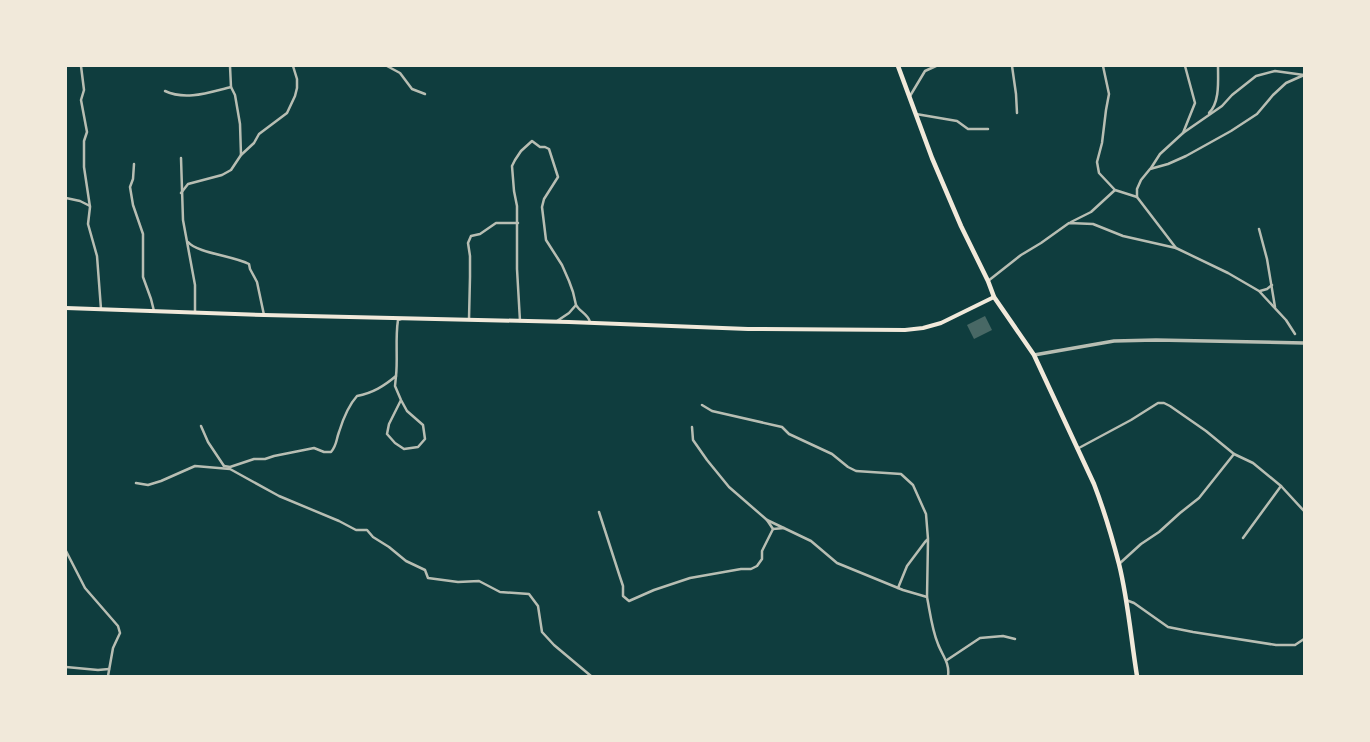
<svg xmlns="http://www.w3.org/2000/svg" width="1370" height="742" viewBox="0 0 1370 742" font-family="Quicksand,sans-serif">
<style>
.building{fill:#486865}
.lines{fill:none;stroke-linecap:round;stroke-linejoin:round}
.minor{stroke:#b8beb3;stroke-width:2.5}
.tertiary{stroke:#b8beb3;stroke-width:3.5}
.secondary{stroke:#f1e9da;stroke-width:4}
.primary{stroke:#f1e9da;stroke-width:4.5}
</style>
<rect width="100%" height="100%" fill="#0f3d3e"/>
<polygon class="building" points="985,316 992,330 974,339 967,325"/>
<g class="lines">
<g class="minor">
<polyline points="81,66 84,90 81,100 87,132 84,141 84,167 90,207 88,224 97,256 101,309"/>
<polyline points="230,66 231,87 235,95 240,124 241,155"/>
<polyline points="387,66 400,73 412,89 425,94"/>
<polyline points="1012,66 1016,94 1017,113"/>
<polyline points="1103,66 1109,94 1106,110 1102,143 1097,162 1099,173 1115,190 1137,197"/>
<path d="M165,91C186,101 210,92 231,87"/>
<polyline points="910,96 925,71 936,66"/>
<path d="M1209,113C1220,102 1218,81 1218,66"/>
<polyline points="916,114 957,121 968,129 988,129"/>
<polyline points="1183,133 1195,103 1185,66"/>
<polyline points="181,158 183,220 195,285 195,312"/>
<polyline points="134,164 133,179 130,187 133,205 143,234 143,277 151,299 154,311"/>
<polyline points="1151,168 1160,154 1183,133 1222,106 1232,95 1256,76 1275,71 1304,75"/>
<polyline points="181,193 188,184 222,175 231,170 241,155 254,143 259,134 287,113 295,96 297,88 297,79 293,66"/>
<polyline points="66,198 80,201 90,206"/>
<polyline points="1071,222 1091,212 1115,190"/>
<polyline points="1259,229 1267,259 1275,307"/>
<path d="M188,242C197,253 234,256 249,264L250,269L257,282L264,315"/>
<polyline points="1176,248 1137,197 1137,189 1141,180 1150,169 1168,164 1186,156 1231,131 1257,114 1273,95 1286,83 1304,75"/>
<polyline points="988,281 1021,255 1041,243 1069,223 1093,224 1123,236 1176,248 1228,273 1259,291 1286,320 1295,334"/>
<polyline points="1260,291 1267,289 1272,285"/>
<path d="M576,305C580,312 588,314 590,322"/>
<polyline points="469,319 470,277 470,256 468,243 471,236 480,234 496,223 518,223"/>
<polyline points="520,321 517,269 517,206 514,191 512,166 515,160 521,151 532,141 540,147 545,147 549,149 558,177 544,199 542,207 546,240 562,265 569,281 573,292 576,305 569,313 557,321"/>
<path d="M396,376C398,358 395,339 398,320L401,319"/>
<polyline points="702,405 712,411 782,427 789,434 832,454 848,467 856,471 901,474 913,485 926,514 928,539 925,542 907,566 898,588"/>
<polyline points="201,426 208,442 224,466"/>
<path d="M692,427L693,440L707,460L729,487L767,520L811,541L837,563L903,590L927,597C930,612 932,630 938,644C942,655 950,663 948,676"/>
<polyline points="1077,449 1131,420 1158,403 1164,403 1170,406 1206,431 1234,454"/>
<path d="M224,466L230,467L254,459H265L274,456L314,448L324,452H331C337,445 336,440 339,432C343,419 348,406 357,396C373,393 384,386 396,376L395,386L401,400L407,411L423,425L425,439L418,447L404,449L395,443L387,434L389,424L401,400"/>
<polyline points="136,483 148,485 161,481 195,466 230,469 279,496 339,521 356,530 367,530 373,537 389,547 406,561 425,570 428,578 458,582 479,581 500,592 529,594 538,606 542,632 554,645 591,676"/>
<polyline points="599,512 619,574 623,586 623,596 629,601 654,590 690,578 741,569 751,569 757,566 762,559 762,551 773,529 767,520"/>
<polyline points="773,529 784,528"/>
<polyline points="1243,538 1281,486"/>
<polyline points="66,551 85,588 118,626 120,633 113,648 108,676"/>
<polyline points="1119,564 1141,544 1159,532 1180,513 1199,498 1234,454 1253,463 1281,486 1304,511"/>
<polyline points="927,597 928,540"/>
<polyline points="1126,600 1134,603 1168,627 1193,632 1276,645 1295,645 1304,639"/>
<polyline points="947,660 980,638 1003,636 1015,639"/>
<polyline points="66,667 98,670 109,669"/>
</g>
<polyline class="tertiary" points="1034,355 1114,341 1156,340 1304,343"/>
<polyline class="secondary" points="66,308 264,315 569,322 748,329 905,330 923,328 941,323 994,297"/>
<path class="primary" d="M898,66L932,158L961,226L988,281L994,297L1034,355L1094,484C1104,510 1112,537 1119,564C1128,600 1131,639 1137,676"/>
</g>
<rect width="1370" height="742" fill="none" stroke="#f1e9da" stroke-width="134"/>
</svg>
